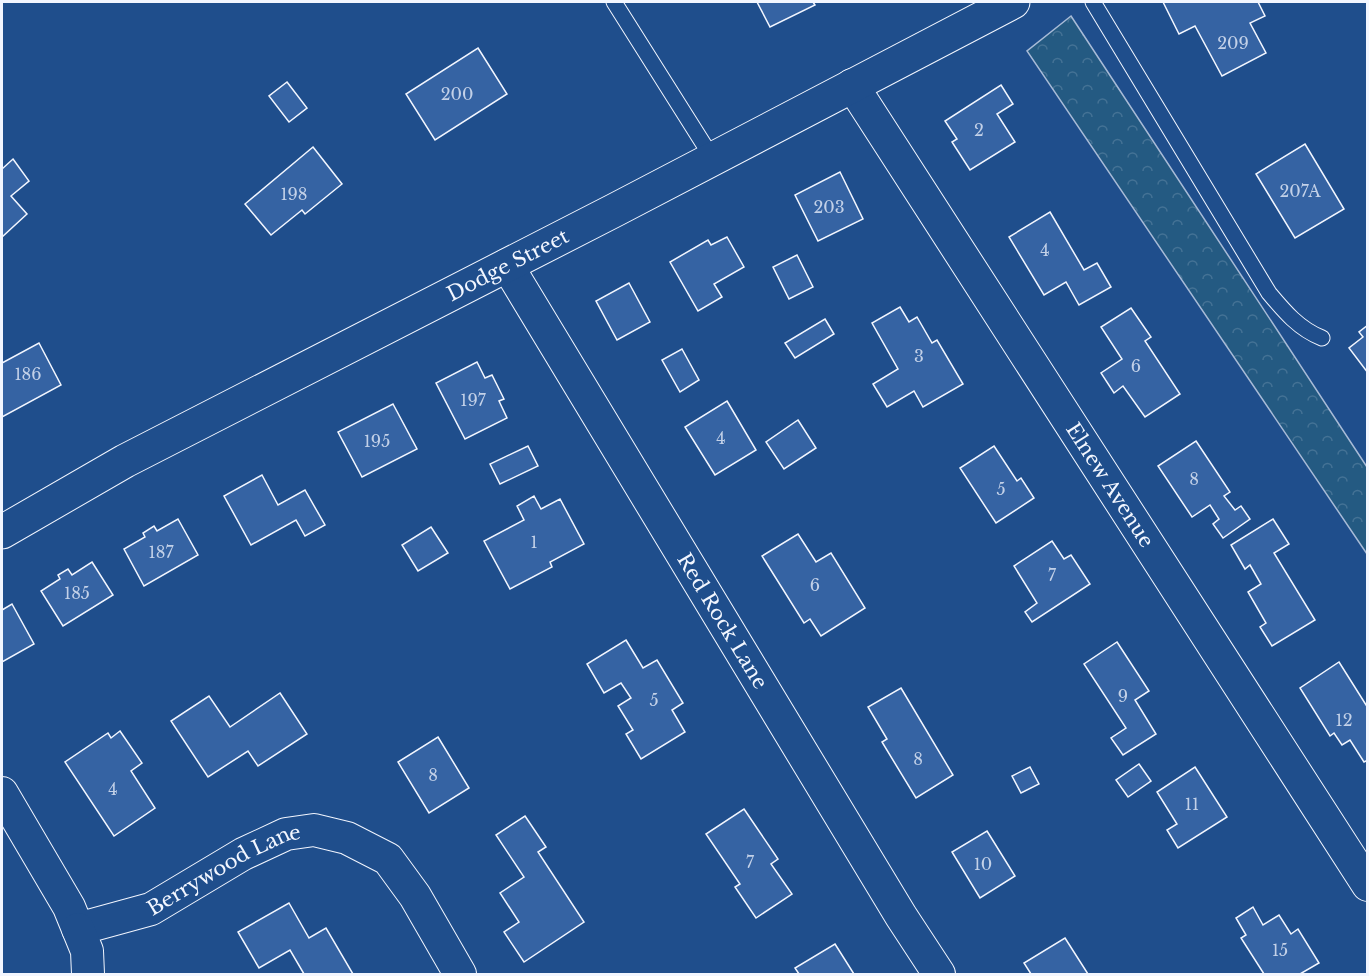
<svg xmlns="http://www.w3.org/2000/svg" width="1369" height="976" viewBox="0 0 1369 976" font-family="'Libre Baskerville',serif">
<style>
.park{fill:url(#park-crowns);stroke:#a8bbd7;stroke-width:1.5}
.building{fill:#3563a3;stroke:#f2f6ff;stroke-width:1.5}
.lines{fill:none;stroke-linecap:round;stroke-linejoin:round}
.service-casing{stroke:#f2f6ff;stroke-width:17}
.minor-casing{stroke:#f2f6ff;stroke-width:34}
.secondary-casing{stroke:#f2f6ff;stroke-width:35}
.service{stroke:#1f4e8c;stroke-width:15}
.minor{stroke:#1f4e8c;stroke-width:32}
.secondary{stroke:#1f4e8c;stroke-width:33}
.labels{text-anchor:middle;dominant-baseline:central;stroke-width:4.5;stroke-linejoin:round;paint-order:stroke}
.number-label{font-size:16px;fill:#c3d1e8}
.street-label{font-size:20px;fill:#f2f6ff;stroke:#1f4e8c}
</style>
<defs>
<pattern id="park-crowns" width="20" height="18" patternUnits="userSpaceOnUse" patternTransform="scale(1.5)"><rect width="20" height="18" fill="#245a82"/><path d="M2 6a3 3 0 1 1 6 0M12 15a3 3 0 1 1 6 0" fill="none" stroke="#447295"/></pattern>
</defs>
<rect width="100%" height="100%" fill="#1f4e8c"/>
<polygon class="park" points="1071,16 1367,467 1367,554 1027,51"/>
<g class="building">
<polygon points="757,2 813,2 815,5 770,27"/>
<polygon points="1163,2 1258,2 1265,16 1250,23 1266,53 1222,76 1195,26 1179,34"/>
<polygon points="478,48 507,94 435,140 406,94"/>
<polygon points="287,82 307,108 289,122 269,96"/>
<polygon points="1001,85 1013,104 997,114 1015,142 970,170 952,142 957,139 945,121"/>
<polygon points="1305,144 1344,209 1295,238 1256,174"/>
<polygon points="313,147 342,184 305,214 302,210 271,235 245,204"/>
<polygon points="13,159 29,181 11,196 27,214 2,237 2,169"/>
<polygon points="840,172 863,219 818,241 795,195"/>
<polygon points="1050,212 1084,270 1097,263 1111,287 1079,305 1066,282 1044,295 1009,237"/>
<polygon points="727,237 744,267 714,284 722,297 698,311 670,262 708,240 711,245"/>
<polygon points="797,255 813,287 789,299 773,267"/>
<polygon points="629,283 650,322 617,340 596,301"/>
<polygon points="900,307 909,322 917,317 932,343 937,340 963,384 923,407 914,391 887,407 873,384 898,369 872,323"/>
<polygon points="1131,308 1151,337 1145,341 1180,394 1145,417 1123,386 1114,393 1101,373 1122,359 1101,327"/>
<polygon points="825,319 834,334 795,358 785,343"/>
<polygon points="1368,325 1368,373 1349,348 1363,337 1359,332"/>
<polygon points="39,343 61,385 2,417 2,363"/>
<polygon points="682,349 699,380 680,392 662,360"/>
<polygon points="477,362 485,378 492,375 504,399 499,401 507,418 465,439 436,383"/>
<polygon points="727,401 756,450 715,475 685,427"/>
<polygon points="393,404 417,449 362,477 338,432"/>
<polygon points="798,420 816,448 784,469 766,442"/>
<polygon points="1196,441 1230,492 1224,496 1235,510 1241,506 1250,519 1223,538 1213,524 1219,519 1210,505 1192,517 1158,466"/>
<polygon points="528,446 538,466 500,484 490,464"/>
<polygon points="994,446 1017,481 1021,478 1034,498 996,523 960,468"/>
<polygon points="262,475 278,505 305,490 325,525 305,536 296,520 251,545 224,496"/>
<polygon points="534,496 541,509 560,499 584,544 550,562 552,567 510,589 484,541 524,520 517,506"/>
<polygon points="178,519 198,555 144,586 124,549 145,537 143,533 154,526 157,531"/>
<polygon points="1273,519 1289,544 1274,553 1315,620 1272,646 1260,627 1266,623 1248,592 1261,584 1250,565 1245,569 1231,545"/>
<polygon points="431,527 448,553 418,571 402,545"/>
<polygon points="798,534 816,562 831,553 865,608 821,636 810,619 804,623 762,556"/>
<polygon points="1052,541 1064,559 1071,555 1090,584 1032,622 1025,612 1037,603 1014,566"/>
<polygon points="92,562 113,595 63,626 41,591 60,579 58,575 68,569 72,575"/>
<polygon points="12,604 34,644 2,662 2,610"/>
<polygon points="626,640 643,668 657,660 683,703 672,710 685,732 641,759 626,734 633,730 618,706 631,698 621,683 604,693 587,664"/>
<polygon points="1117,642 1149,691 1135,700 1156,734 1123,755 1111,738 1126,728 1084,664"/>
<polygon points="1339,662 1368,708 1368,760 1364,762 1350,740 1342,745 1334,733 1330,736 1300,688"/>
<polygon points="901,688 953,775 916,798 882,742 887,739 868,707"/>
<polygon points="280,693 307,734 258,766 248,751 208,777 171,721 209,696 230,727"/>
<polygon points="120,731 142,763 131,771 155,808 114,836 65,762 108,733 111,738"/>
<polygon points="438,737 469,788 429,813 398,762"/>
<polygon points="1139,764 1151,781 1128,797 1116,780"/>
<polygon points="1030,767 1039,784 1021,793 1012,776"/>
<polygon points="1195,767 1227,817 1178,848 1167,830 1177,824 1157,792"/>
<polygon points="744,809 778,859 771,864 792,894 756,918 735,887 740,884 706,834"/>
<polygon points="525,816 546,847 538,852 584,922 524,962 504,932 519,922 500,893 524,877 496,835"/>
<polygon points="987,831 1015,876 980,898 952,852"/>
<polygon points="289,903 309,938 326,928 353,974 304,974 290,950 259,968 238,932"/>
<polygon points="1253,907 1263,925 1279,915 1291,934 1298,929 1319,963 1300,974 1264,974 1241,938 1246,935 1236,918"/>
<polygon points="1065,938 1088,974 1031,974 1024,963"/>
<polygon points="835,944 854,974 799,974 795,968"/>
</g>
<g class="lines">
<defs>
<g id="service">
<polyline points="614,2 713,159"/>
<path d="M1093,2L1269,293C1284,311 1299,329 1322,338"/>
</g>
<g id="minor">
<path id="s1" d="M852,85L1368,885"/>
<path id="s2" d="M507,265L901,916L939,974"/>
<path id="s3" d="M2,793L69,907L78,929L151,909L243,854L286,834L314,830L347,838L388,859L415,896L460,974"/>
<polyline points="78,929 87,951 88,974"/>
</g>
<g id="secondary">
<path id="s4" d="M2,532L125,461L615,210L1013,2"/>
</g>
</defs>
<use href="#service" class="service-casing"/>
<use href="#minor" class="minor-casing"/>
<use href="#secondary" class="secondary-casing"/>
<use href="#service" class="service"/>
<use href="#minor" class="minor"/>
<use href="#secondary" class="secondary"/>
</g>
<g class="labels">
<g class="number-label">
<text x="1233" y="43">209</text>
<text x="457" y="94">200</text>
<text x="979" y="130">2</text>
<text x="1300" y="191">207A</text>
<text x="294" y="194">198</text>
<text x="829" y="207">203</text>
<text x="1045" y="250">4</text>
<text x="919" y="356">3</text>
<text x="1136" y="366">6</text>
<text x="28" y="374">186</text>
<text x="473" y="400">197</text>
<text x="721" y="438">4</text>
<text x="377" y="441">195</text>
<text x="1194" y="479">8</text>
<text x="1001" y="489">5</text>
<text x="534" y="542">1</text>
<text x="161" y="552">187</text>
<text x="1052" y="575">7</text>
<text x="815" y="585">6</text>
<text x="77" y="593">185</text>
<text x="1123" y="696">9</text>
<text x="654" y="700">5</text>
<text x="1344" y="720">12</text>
<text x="918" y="759">8</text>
<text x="433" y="775">8</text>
<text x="113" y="789">4</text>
<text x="1192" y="804">11</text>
<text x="750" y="862">7</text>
<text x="983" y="864">10</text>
<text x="1280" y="950">15</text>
</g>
<g class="street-label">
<text stroke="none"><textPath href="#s4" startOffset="572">Dodge Street</textPath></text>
<text stroke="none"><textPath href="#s1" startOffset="476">Elnew Avenue</textPath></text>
<text stroke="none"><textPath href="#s2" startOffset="416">Red Rock Lane</textPath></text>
<text stroke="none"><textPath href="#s3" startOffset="315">Berrywood Lane</textPath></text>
</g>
</g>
<rect width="1369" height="976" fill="none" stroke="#f2f6ff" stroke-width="6"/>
</svg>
